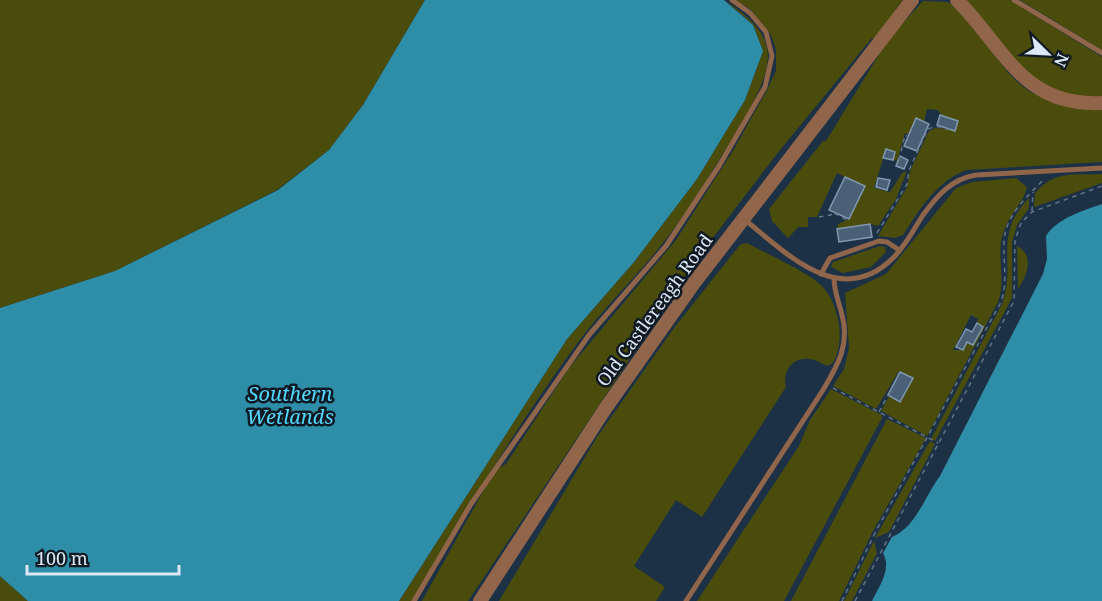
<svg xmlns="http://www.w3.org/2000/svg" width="1102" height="601" viewBox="0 0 1102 601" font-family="'Noto Serif',serif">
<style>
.green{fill:#4a4c0c;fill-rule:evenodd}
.water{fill:#2e8ea8}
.building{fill:#4a6077;stroke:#8198b1;stroke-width:1.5}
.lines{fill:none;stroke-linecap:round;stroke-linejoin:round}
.path{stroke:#637486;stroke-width:1.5;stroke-dasharray:4.5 4.5;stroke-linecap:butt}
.service{stroke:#91654a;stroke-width:5}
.tertiary{stroke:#91654a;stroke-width:14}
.labels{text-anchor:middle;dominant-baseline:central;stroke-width:5;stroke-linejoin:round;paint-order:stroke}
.street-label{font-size:18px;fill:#dbe8f5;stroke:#101922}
.water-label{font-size:20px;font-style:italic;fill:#53d8fd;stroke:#101922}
</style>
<rect width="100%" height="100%" fill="#1d3146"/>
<g class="green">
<polygon points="0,0 425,0 363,105 329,150 277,190 115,271 0,308"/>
<path d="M736,0H903L895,10L903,23L923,1L948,2C986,27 1000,85 1047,99C1064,105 1084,106 1102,109V162L966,170C936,182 920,209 903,235L895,238L878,236L907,187L910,171L929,131L935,128L950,129L938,110L927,109L924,122L909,135L905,133L897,161L893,160L895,152L886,150L874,188L890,192L902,173L907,171L896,199L878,226L870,224L837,229L838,224L849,219L864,187L837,173L817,217H808V227H798L788,238L772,221L769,209L823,141H826L883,48L872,38L776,155L696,260L468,601H422L495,470L506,464L569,368L676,240L734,149L767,90L776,71V50L771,35L751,10Z"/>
<polygon points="966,0 1010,0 1102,57 1102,99 1070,97 1031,79"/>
<polygon points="1020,0 1102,0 1102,50"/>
<path d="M726,1C748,16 773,35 767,65C762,92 745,116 732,139C709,176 687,214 659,248C632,281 601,311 576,345C516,426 464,515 412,601H399L567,339L634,262L697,179L745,100L763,51L753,25Z"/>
<path d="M1102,174V183L1034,207L1035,193C1055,170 1073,175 1102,174Z"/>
<path d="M1016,178L1027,187C1023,205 1008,214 1002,237C997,258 1006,280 998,302L927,436L881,411L889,396L900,402L912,378L899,371L876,409L833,386L844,369L849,348L845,293L886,274L956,188L972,182ZM971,315L978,319L977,323L983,327L973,345L967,342L963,350H953Z"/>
<path d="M1029,198V208L1017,225L1012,242V298L935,441L931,439L1002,304C1017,262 992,236 1029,198Z"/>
<path d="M747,243C764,252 809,273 821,285C839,303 846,340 833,363L827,366C821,363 815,359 809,359C792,357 782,372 786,387L702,517L676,500L634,566L665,587L656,601H499L597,437L674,328L735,251L741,244Z"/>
<polygon points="880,246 885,247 886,252 871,267 843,273 831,267 833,262"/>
<path d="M1017,246C1035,255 1027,276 1018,289Z"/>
<polygon points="831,389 882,415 882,418 784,601 697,601 799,446 810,420"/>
<polygon points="887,419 926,438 873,531 839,601 791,601"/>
<polygon points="930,441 935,444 889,532 875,538"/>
<polygon points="874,541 877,553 852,601 844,601"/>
<polygon points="0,576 28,601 0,601"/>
</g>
<g class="water">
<polygon points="425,0 724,0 753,25 763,51 745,100 697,179 634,262 567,339 399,601 28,601 0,576 0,308 115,271 278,190 329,150 363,105"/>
<path d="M1102,204V601H872C879,587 892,569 883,553L892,537C916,527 925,496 940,476L1043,274L1047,259L1046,236C1056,219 1084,210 1102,204Z"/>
</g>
<g class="building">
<polygon points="940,115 958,121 955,131 937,125"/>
<polygon points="916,118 929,124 917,151 904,146"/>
<polygon points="886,149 895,152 893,160 883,158"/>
<polygon points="900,156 908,160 904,169 896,166"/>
<polygon points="845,177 865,186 849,219 829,210"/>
<polygon points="878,178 890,180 887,190 876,187"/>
<polygon points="870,224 872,237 839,242 837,229"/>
<polygon points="977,323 983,327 973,345 967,342 963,350 956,347 966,329 972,332"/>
<polygon points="900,372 913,378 900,402 888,395"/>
</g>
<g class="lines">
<g class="path">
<polyline points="899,160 905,135 908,137"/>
<polyline points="1032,211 1033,192"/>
<polyline points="819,217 831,215 832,212 847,220"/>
<polyline points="877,233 907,184 909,170 928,129 936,126 950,130"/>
<polyline points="833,388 938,443"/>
<polyline points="879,412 888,395"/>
<path d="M842,601L876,531L1001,302C1008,282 1003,262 1004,241C1006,215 1026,198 1043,180"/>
<polyline points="855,601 1014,301 1015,240 1021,223 1032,212 1102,186"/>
</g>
<g class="service">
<polyline points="1014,0 1102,53"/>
<path d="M744,219C786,253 841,311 894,257C906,245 914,229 923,215C937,196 951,179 976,175L1102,168"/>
<polyline points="821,274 830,258 879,241 887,242 899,250"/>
<polyline points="414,601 471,504 589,335 666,246 719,166 765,87 772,56 766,32 750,13 732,0"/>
<path d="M686,601L823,390C838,365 850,344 842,315C839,302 834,292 834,278"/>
</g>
<g class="tertiary">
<path d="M957,0C1005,48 1022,107 1102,103"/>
<polyline points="480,601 605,409 694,283 912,0"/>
</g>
</g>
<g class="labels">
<g class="street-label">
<text transform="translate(654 310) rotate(-54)">Old Castlereagh Road</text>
</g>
<g class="water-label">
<text x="290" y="393">Southern<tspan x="290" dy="23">Wetlands</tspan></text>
</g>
</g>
<g transform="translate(1048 54) rotate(114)" stroke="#101922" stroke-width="4.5" paint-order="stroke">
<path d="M0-4.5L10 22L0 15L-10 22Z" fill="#dbe8f5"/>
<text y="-9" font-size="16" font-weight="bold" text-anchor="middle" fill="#dbe8f5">N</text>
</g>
<path d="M27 565v9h152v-9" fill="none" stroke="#dbe8f5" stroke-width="3"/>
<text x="36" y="565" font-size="18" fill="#dbe8f5" stroke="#101922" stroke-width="4.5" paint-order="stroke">100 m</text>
</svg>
